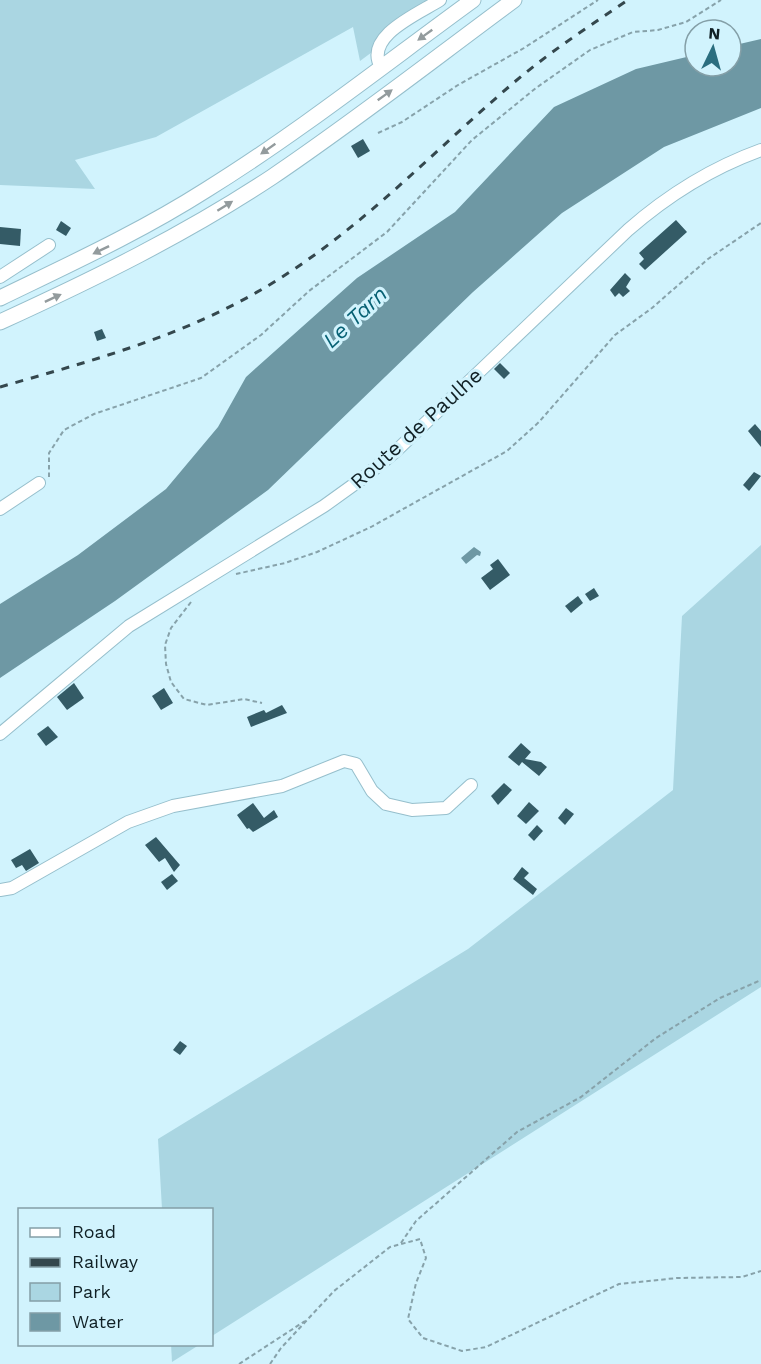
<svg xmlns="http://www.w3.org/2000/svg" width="761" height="1364" viewBox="0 0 761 1364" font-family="'Work Sans',sans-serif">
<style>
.green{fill:#aad6e2}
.water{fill:#6e98a4}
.building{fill:#345b66}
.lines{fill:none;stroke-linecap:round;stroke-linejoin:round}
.minor-casing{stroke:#96bfcc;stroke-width:14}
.major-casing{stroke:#96bfcc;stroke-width:17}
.path{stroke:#87a2aa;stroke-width:2;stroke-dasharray:4.5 3;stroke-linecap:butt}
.minor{stroke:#fff;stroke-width:12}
.major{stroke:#fff;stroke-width:15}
.rail{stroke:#34474d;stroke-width:3;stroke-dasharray:8 8;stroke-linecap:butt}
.oneway{fill:#939b9d}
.labels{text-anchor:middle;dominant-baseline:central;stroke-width:6;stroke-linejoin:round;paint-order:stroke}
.street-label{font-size:21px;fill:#102025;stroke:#d1f3fd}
.water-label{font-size:22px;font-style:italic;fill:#076174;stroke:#d1f3fd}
</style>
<rect width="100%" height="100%" fill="#d1f3fd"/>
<g class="green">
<polygon points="0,0 442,0 360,61 353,27 156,137 75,160 95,189 0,185"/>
<polygon points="761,545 761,987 212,1336 212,1210 162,1209 158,1139 468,949 673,790 682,616"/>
<polygon points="171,1344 199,1344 199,1345 172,1362"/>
</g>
<g class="water">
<polygon points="761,39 761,108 664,147 562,213 473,292 268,490 115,601 0,678 0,604 78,555 166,489 218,427 246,377 357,278 455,212 554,107 636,69 695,55 695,66 731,66 731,46"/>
<polygon points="474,547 481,552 480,556 477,555 466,564 461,558"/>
</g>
<g class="building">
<polygon points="363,139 370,151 358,158 351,146"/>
<polygon points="676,220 687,232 645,270 639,264 644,259 639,253"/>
<polygon points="61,221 71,228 66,236 56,230"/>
<polygon points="0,227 21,229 20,246 0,244"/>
<polygon points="625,273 631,279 626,287 630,291 623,297 619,293 615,297 610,290"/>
<polygon points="102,329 106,338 97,341 94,332"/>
<polygon points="500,363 510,373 504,379 494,369"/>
<polygon points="755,424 761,431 761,447 748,431"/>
<polygon points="754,472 761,476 749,491 743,485"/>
<polygon points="498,559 510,575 490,590 481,578 493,569 490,565"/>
<polygon points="594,588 599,596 590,601 585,594"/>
<polygon points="578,596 583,603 571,613 565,606"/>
<polygon points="74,683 84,698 67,710 57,697"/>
<polygon points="164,688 173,703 161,710 152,696"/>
<polygon points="282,705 287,713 251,727 247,717 264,710 266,713"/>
<polygon points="48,726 58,737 46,746 37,734"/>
<polygon points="521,743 531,752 525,759 541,762 547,767 539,776 522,762 519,766 508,757"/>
<polygon points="504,783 512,790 498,805 491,796"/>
<polygon points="529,802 539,811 526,824 517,816"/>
<polygon points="253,803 264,818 274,810 278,817 253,832 249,828 247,829 237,815"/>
<polygon points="566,808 574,814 565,825 558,818"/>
<polygon points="537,825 543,831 534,841 528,835"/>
<polygon points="156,837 180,865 174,872 165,858 159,862 145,845"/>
<polygon points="30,849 39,863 26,871 22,865 16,868 11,860"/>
<polygon points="522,867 529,873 524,878 537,889 533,895 513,879"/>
<polygon points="172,874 178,881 167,890 161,882"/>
<polygon points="180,1041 187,1046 180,1055 173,1050"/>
</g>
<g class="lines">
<defs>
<g id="minor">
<path d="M381,67C363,36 420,13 440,0"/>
<polyline points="0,277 49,245"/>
<polyline points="0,509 39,483"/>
<path d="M0,734L129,626L324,506L363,478L396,451L628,230C668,195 711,168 761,150"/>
<polyline points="0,890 12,888 128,822 173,806 282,786 344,761 356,764 372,791 386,804 412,810 446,808 471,785"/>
</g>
<g id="major">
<path d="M0,298C70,264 140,232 206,190C298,133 385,64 473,0"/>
<path d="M0,322C94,279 186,234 272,177C355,121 434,59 514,0"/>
</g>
</defs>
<use href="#minor" class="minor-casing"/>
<use href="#major" class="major-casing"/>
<g class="path">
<polyline points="378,133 402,122 458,85 524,48 598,0"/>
<polyline points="49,477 49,453 64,430 94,414 201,378 261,335 309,291 387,232 472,140 536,88 590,50 633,32 658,30 686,22 721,0"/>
<polyline points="236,574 285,563 317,552 371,527 507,451 539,422 615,335 652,308 708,259 761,223"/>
<polyline points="191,602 171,628 165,645 166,664 171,682 184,699 207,705 244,699 262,703"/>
<polyline points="401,1243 416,1221 517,1132 581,1097 656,1038 720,998 761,980"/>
<polyline points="239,1364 305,1321"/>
<polyline points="270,1364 281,1348 334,1291 390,1247 420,1239 426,1258 416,1283 408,1319 423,1338 462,1351 486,1347 619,1284 677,1278 742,1277 761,1271"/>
</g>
<use href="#minor" class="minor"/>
<use href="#major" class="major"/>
<path class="rail" d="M0,387C98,359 195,333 282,277C367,223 435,150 511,85C548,53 588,27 628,0"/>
</g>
<defs><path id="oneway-solid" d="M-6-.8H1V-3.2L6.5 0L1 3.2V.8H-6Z" transform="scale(1.5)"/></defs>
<g class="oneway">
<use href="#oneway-solid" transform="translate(425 35) rotate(144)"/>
<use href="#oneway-solid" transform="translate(385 95) rotate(-36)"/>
<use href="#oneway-solid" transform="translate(268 149) rotate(145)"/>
<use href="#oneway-solid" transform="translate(225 206) rotate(-32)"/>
<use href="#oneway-solid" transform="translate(101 250) rotate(154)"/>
<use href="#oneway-solid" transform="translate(53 298) rotate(-25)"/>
</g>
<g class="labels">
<g class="street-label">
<text transform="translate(416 428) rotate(-42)">Route de Paulhe</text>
</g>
<g class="water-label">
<text transform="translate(355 317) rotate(-43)">Le Tarn</text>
</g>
</g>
<rect x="18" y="1208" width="195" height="138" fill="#d1f3fd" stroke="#849fa7" stroke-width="1.5"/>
<rect x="30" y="1228" width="30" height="9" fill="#ffffff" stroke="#849fa7" stroke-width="1.5"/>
<text x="72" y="1238" font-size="18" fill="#102025">Road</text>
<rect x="30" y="1258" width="30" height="9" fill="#34474d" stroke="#849fa7" stroke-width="1.5"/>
<text x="72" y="1268" font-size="18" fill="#102025">Railway</text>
<rect x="30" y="1283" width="30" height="18" fill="#aad6e2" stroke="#849fa7" stroke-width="1.5"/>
<text x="72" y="1298" font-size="18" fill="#102025">Park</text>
<rect x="30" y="1313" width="30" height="18" fill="#6e98a4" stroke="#849fa7" stroke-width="1.5"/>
<text x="72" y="1328" font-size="18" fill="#102025">Water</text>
<g transform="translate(713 48) rotate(5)"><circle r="28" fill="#d1f3fd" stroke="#849fa7" stroke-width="1.5"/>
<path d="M0-4.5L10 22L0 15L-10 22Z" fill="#2b6e7f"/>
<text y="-9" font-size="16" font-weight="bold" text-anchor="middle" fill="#102025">N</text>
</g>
</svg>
